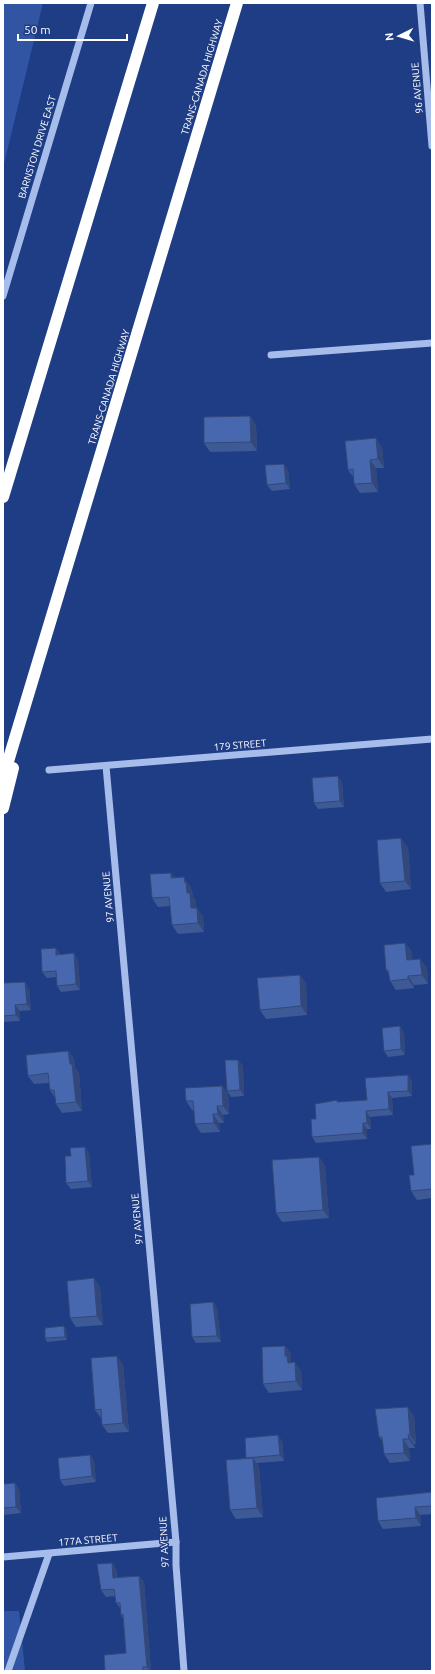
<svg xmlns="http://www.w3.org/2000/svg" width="435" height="1674" viewBox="0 0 435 1674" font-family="Ubuntu,sans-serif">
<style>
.green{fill:#3255a3}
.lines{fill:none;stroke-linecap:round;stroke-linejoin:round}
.minor{stroke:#a6bcea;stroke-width:7}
.highway{stroke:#fff;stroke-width:12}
.wall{fill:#3d5996}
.shaded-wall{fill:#32487a}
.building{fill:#4767ae;stroke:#32487a}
.labels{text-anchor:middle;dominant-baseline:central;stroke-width:3;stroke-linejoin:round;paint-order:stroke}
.street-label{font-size:10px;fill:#fff;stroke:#1e3d85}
</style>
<rect width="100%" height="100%" fill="#1e3d85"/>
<g class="green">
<polygon points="3,3 43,3 3,168"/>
<polygon points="3,1611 19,1611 25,1671 3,1671"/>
</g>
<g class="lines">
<g class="minor">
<polyline points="420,3 432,146"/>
<polyline points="3,296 91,3"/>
<polyline points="271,355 432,343"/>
<polyline points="106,766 176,1542 176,1565 184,1671"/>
<polyline points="49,770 432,739"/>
<polyline points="3,1557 176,1542"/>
<polyline points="8,1671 49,1554"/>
</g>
<g class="highway">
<polyline points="3,497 153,3"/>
<polyline points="3,778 237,3"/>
<polyline points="3,808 13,768"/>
</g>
</g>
<g class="wall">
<polygon points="250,416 256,425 257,451 210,452 204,443"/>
<polygon points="382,447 384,468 376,468 378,492 360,493 354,484 354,478 348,470"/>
<polygon points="288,470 290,489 272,491 267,485"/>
<polygon points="342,782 344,807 318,809 314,803"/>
<polygon points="408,847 411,889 386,892 380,883"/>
<polygon points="171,873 174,878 190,886 191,889 192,891 193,897 196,901 196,908 203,916 204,932 178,934 172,925 170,906 158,907 152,898"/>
<polygon points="405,943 412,952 412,960 420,959 427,968 428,984 414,985 414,988 396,990 390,981 389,974 386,970"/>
<polygon points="56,948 60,954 78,960 80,990 61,992 57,986 57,977 47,978 42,972"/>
<polygon points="3,983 29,988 31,1010 20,1011 20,1021 3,1022"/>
<polygon points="306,983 307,1015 266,1019 260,1010"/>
<polygon points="404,1032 405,1055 388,1057 384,1051"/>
<polygon points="68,1051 74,1059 75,1068 79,1073 82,1111 62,1113 56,1104 55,1098 50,1090 49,1083 34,1084 28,1076"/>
<polygon points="238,1060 243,1066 244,1096 231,1097 227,1091"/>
<polygon points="408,1075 412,1081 412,1096 392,1098 393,1115 370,1117 371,1129 367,1129 367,1139 316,1143 312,1137 316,1119 337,1100 338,1102 367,1100"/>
<polygon points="222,1086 228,1094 229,1114 223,1115 224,1123 219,1123 220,1132 201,1133 195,1124 194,1110 192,1110 186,1101"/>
<polygon points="432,1144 432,1198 417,1200 411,1191 414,1175"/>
<polygon points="89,1153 92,1187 71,1189 66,1183"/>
<polygon points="319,1157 325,1166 329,1218 282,1222 276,1213"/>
<polygon points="94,1278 100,1287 103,1325 76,1327 70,1318"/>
<polygon points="213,1302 217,1308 221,1342 196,1343 192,1337"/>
<polygon points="64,1326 66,1329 67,1340 47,1342 45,1338"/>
<polygon points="285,1346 291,1354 291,1362 301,1371 302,1390 269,1393 263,1384"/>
<polygon points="123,1364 129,1432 108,1433 102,1425 102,1418 101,1418 95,1410"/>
<polygon points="414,1416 416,1444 414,1444 415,1448 409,1448 410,1461 390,1463 384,1454 382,1441 379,1437"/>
<polygon points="282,1441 284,1461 257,1463 259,1467 263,1517 236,1519 230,1510 247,1458"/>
<polygon points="90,1455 94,1461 96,1482 64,1486 60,1480"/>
<polygon points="15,1483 19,1489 21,1513 3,1515 3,1484"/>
<polygon points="432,1492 432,1514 420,1515 421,1526 383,1529 378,1521"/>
<polygon points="112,1563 116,1569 117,1577 139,1576 144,1582 151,1671 105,1671 126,1653 123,1618 121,1615 121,1609 116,1603 115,1596 106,1597 101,1590"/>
</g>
<g class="shaded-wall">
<polygon points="250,416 256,425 257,451 251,442"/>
<polygon points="376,438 382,447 384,468 378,459"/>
<polygon points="370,460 376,468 378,492 372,483"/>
<polygon points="284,464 288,470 290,489 286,483"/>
<polygon points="338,776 342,782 344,807 340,801"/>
<polygon points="401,838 408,847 411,889 405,881"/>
<polygon points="171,873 177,881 171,878"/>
<polygon points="184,877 190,886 191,889 192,891 193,897 196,901 197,917 191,908 185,883"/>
<polygon points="197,908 203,916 204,932 198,923"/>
<polygon points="405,943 412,952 413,969 407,960"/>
<polygon points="56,948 60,954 56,955"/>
<polygon points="74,953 78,960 80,990 76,984"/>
<polygon points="420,959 427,968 428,984 422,975"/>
<polygon points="300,975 306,983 307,1015 301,1006"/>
<polygon points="408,976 414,985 414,988 408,979"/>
<polygon points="25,982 29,988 31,1010 27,1004"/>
<polygon points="15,1005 20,1011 20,1021 16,1015"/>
<polygon points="400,1026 404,1032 405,1055 401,1049"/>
<polygon points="68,1051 74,1059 75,1068 79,1073 82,1111 76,1102 70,1064"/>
<polygon points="238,1060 243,1066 244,1096 240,1090"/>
<polygon points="408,1075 412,1081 412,1096 408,1091"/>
<polygon points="222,1086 228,1094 229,1114 223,1106"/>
<polygon points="388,1092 392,1098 393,1115 389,1109"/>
<polygon points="217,1106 223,1115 224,1123 218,1114"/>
<polygon points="366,1111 370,1117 371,1129 367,1123"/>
<polygon points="213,1114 219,1123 220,1132 214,1123"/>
<polygon points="363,1123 367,1129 367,1139 363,1133"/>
<polygon points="85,1147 89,1153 92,1187 88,1181"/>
<polygon points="319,1157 325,1166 329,1218 323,1210"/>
<polygon points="94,1278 100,1287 103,1325 97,1316"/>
<polygon points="213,1302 217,1308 221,1342 217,1336"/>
<polygon points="64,1326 66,1329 67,1340 65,1337"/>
<polygon points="285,1346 291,1354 291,1362 293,1365 288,1363 285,1356"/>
<polygon points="117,1356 123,1364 129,1432 123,1423"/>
<polygon points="295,1362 301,1371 302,1390 296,1381"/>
<polygon points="408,1407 414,1416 416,1444 410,1435"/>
<polygon points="278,1435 282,1441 284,1461 280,1455"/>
<polygon points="408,1435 414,1444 415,1448 409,1439"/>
<polygon points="403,1439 409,1448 410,1461 404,1453"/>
<polygon points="90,1455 94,1461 96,1482 92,1476"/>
<polygon points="253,1458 259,1467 263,1517 257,1508"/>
<polygon points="15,1483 19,1489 21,1513 16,1507"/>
<polygon points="415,1507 420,1515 421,1526 416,1518"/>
<polygon points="112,1563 116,1569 117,1584 113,1578"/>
<polygon points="139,1576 144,1582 151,1671 150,1671 147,1667"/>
</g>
<g class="building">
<polygon points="250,416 251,442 204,443 204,417"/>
<polygon points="376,438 378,459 370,460 372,483 354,484 353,469 348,470 345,441"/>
<polygon points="284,464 286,483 267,485 265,465"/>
<polygon points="338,776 340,801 314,803 312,778"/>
<polygon points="401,838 405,881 380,883 377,840"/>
<polygon points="171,873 171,878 184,877 185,883 186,882 187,893 190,893 191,908 197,908 198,923 172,925 169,897 152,898 150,874"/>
<polygon points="405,943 407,960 420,959 422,975 408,976 408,979 390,981 388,970 386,970 384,945"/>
<polygon points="56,948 56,955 74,953 76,984 57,986 56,971 42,972 41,949"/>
<polygon points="300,975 301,1006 260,1010 257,978"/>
<polygon points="25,982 27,1004 15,1005 16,1015 3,1016 3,983"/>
<polygon points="400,1026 401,1049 384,1051 382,1028"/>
<polygon points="68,1051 70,1064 72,1064 76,1102 56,1104 54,1090 50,1090 48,1073 28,1076 26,1055"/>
<polygon points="225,1060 238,1060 240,1090 227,1091"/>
<polygon points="408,1075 408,1091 388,1092 389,1109 366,1111 367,1123 363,1123 363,1133 312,1137 311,1119 316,1119 315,1104 337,1100 337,1102 367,1100 365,1078"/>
<polygon points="222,1086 223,1106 217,1106 218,1114 213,1114 214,1123 195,1124 193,1101 186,1101 185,1088"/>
<polygon points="432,1144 432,1189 411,1191 409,1175 414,1175 411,1146"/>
<polygon points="85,1147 88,1181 66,1183 65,1156 71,1156 70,1148"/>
<polygon points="319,1157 323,1210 276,1213 272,1160"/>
<polygon points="94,1278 97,1316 70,1318 67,1281"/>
<polygon points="213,1302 217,1336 192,1337 190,1304"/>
<polygon points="64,1326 65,1337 45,1338 45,1328"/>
<polygon points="285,1346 285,1356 287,1356 288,1363 295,1362 296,1381 263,1384 262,1347"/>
<polygon points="117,1356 123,1423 102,1425 101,1409 95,1410 91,1358"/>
<polygon points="408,1407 410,1435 408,1435 409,1439 403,1439 404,1453 384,1454 382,1437 379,1437 375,1409"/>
<polygon points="278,1435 280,1455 246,1458 245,1438"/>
<polygon points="90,1455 92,1476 60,1480 58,1458"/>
<polygon points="253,1458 257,1508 230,1510 226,1460"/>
<polygon points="15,1483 16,1507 3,1508 3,1484"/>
<polygon points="432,1492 432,1506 415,1507 416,1518 378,1521 376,1498"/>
<polygon points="112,1563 113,1578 139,1576 147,1667 143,1667 143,1671 105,1671 104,1655 126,1653 123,1614 121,1615 120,1603 116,1603 114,1589 101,1590 97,1564"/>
</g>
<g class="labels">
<g class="street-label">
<text transform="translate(202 77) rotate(-73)">TRANS-CANADA HIGHWAY</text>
<text transform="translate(417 88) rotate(-95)">96 AVENUE</text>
<text transform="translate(37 147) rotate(-73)">BARNSTON DRIVE EAST</text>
<text transform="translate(109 387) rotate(-73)">TRANS-CANADA HIGHWAY</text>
<text transform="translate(240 745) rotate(-5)">179 STREET</text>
<text transform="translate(108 897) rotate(-95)">97 AVENUE</text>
<text transform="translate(137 1219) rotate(-95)">97 AVENUE</text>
<text transform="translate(88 1540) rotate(-5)">177A STREET</text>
<text transform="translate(164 1542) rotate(-93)">97 AVENUE</text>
</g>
</g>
<rect width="435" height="1674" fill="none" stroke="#ffffff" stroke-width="8"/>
<g transform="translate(399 36) rotate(265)" stroke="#1e3d85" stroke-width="3" paint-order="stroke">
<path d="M0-3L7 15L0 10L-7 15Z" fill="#ffffff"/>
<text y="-6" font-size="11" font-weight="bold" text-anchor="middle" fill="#ffffff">N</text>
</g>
<path d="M18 34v6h109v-6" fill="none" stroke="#ffffff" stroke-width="2"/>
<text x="24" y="34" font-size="12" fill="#ffffff" stroke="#1e3d85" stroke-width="3" paint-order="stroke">50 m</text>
</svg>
